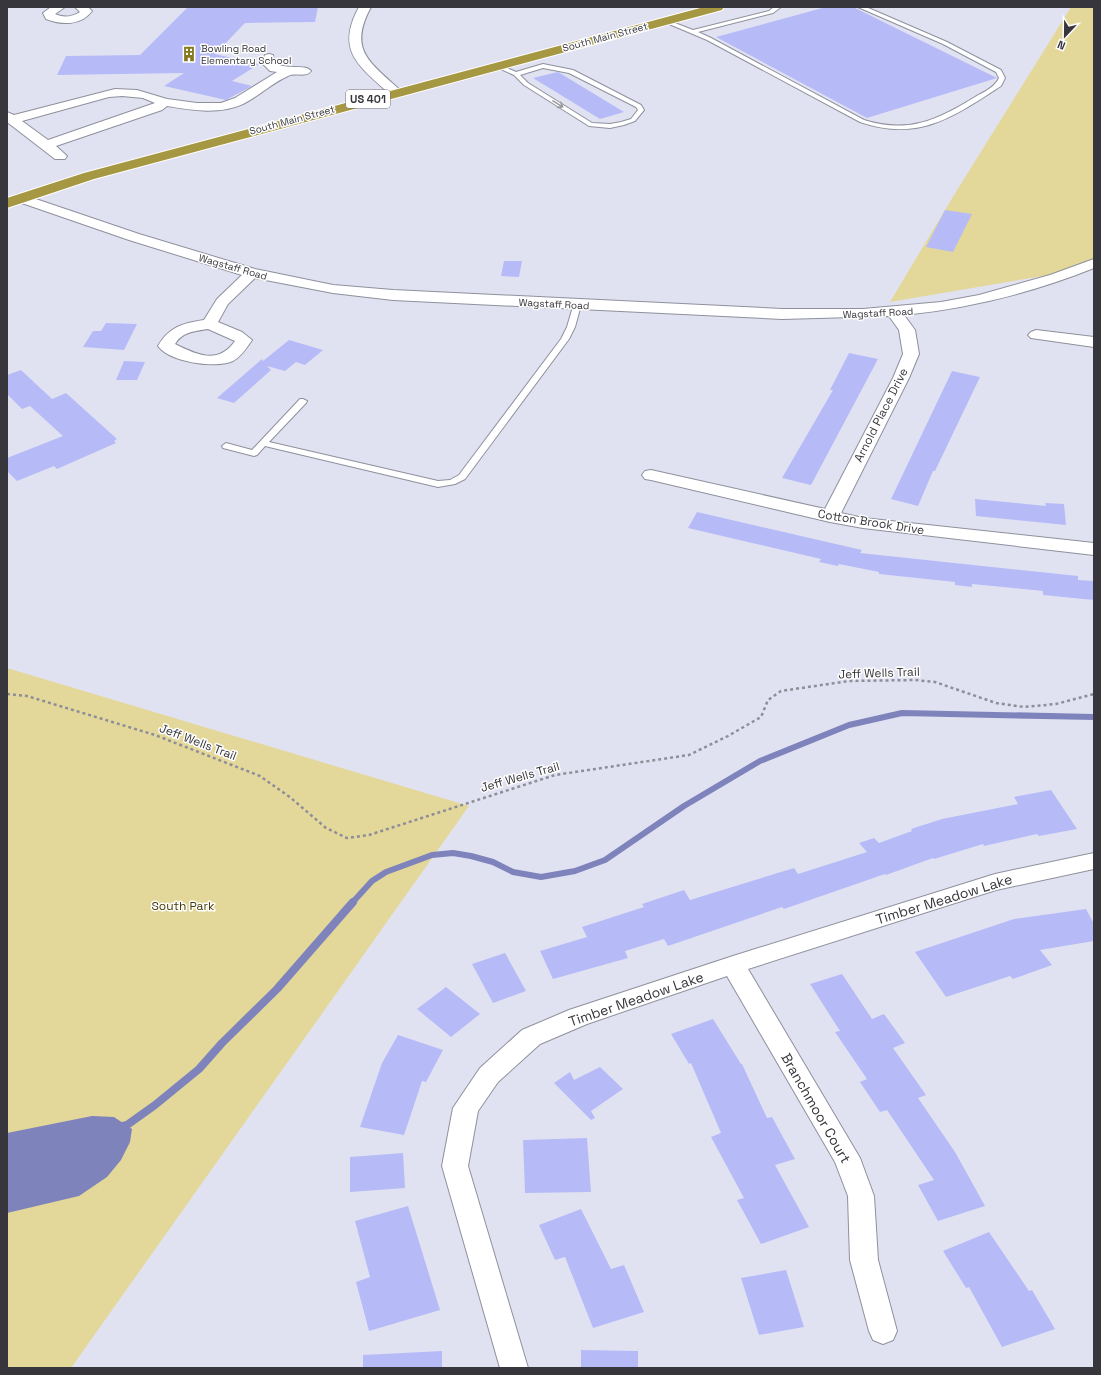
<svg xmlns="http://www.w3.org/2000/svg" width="1101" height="1375" viewBox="0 0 1101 1375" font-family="'Space Grotesk',sans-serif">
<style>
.green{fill:#e3d899}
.water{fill:#7f83bc}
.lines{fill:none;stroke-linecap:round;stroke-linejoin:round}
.stream-far1{stroke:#7f83bc;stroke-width:6}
.stream{stroke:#7f83bc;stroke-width:8}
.building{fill:#b6bbf8}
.lane-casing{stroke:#8e909d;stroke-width:2}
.street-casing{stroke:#8e909d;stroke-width:2}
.highway-casing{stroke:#fff;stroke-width:2}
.path{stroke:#8e8e99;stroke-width:2.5;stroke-dasharray:3 3;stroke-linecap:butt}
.lane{fill:#fff;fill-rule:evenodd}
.street{fill:#fff;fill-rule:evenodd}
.highway{fill:#a69742;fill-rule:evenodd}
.oneway{stroke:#9a9a9e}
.labels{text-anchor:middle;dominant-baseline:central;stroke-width:3;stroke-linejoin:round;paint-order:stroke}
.far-street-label{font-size:10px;fill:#36363c;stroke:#fff}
.far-poi-label{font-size:10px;fill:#36363c;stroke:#fff;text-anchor:start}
.shield{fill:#fff;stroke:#727276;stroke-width:1}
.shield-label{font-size:11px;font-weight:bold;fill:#36363c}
.street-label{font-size:12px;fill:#36363c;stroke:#fff}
.park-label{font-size:12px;fill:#433a03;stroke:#fff}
.near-street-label{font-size:14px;fill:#36363c;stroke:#fff}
</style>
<rect width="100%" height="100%" fill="#e1e2f1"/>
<g class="green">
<polygon points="1071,7 1094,7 1094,260 1060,273 890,302 954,195"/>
<polygon points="7,668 469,806 71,1368 7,1368"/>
</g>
<polygon class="water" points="92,1116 114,1117 132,1129 130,1142 121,1160 107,1177 79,1196 7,1213 7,1133"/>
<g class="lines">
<polyline class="stream-far1" points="352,903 372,881 386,872 432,855 453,853 471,856 493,862 513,872 541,877 575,871 605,860 684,806 760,761 849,725 902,713 1094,717"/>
<polyline class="stream" points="119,1127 127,1125 155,1105 199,1069 222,1043 277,989 353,902"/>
</g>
<g class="building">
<polygon points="188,7 318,7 315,22 245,23 215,54 259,64 232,81 252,86 226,100 164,86 184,73 57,75 66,56 140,55"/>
<polygon points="826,7 853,7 997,78 867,118 716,37"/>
<polygon points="558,72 624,112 600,119 533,78"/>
<polygon points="945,210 972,214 953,252 926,247"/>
<polygon points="504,261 522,261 519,277 501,276"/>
<polygon points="106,323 137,324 124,350 83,347 93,331 101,331"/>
<polygon points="289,340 323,350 305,365 296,362 285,371 267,366 271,370 234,403 217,398 262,359 263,361"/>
<polygon points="849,353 878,359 811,485 782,478 833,390 830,390"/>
<polygon points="124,361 145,362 137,380 116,380"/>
<polygon points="21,370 52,399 66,393 117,439 114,441 116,443 57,469 54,466 17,481 7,471 7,458 63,436 30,406 22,409 7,394 7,375"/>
<polygon points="952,371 980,377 935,471 933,471 918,506 891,499"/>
<polygon points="975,499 1046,506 1045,503 1064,504 1066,525 976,516"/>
<polygon points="697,512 862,550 860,553 1078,576 1078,580 1094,581 1094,600 1043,595 1043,591 972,584 972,587 955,585 955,582 879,574 879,572 839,564 838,566 819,562 821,559 688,528"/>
<polygon points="1051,790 1077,829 1039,836 1037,834 984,846 983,844 934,859 933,858 886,875 885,874 784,909 782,907 668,946 664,939 625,951 628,958 553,979 540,951 587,937 582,927 644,907 642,904 684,890 690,900 794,868 798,874 867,852 859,843 874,838 879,843 912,831 911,829 942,819 1018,804 1014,797"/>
<polygon points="1086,909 1094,924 1094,941 1040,950 1052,965 1013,979 1010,976 946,997 915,952 1014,919"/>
<polygon points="505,953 526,991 493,1003 472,964"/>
<polygon points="842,974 872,1019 884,1014 905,1043 893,1048 926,1095 918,1098 955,1152 985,1206 938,1221 918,1185 934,1180 887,1110 880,1112 860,1082 867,1079 835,1032 840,1031 810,984"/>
<polygon points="446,987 480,1014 451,1037 417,1009"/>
<polygon points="713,1019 741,1064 742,1064 767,1118 772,1117 795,1159 775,1165 809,1227 761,1244 737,1200 744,1198 711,1137 721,1133 691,1063 689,1064 671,1034"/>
<polygon points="398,1035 443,1050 426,1082 422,1081 404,1135 360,1127 382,1063"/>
<polygon points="600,1067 623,1089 591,1111 595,1118 591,1120 554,1083 570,1072 574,1080"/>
<polygon points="587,1138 591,1192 525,1193 523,1140"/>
<polygon points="403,1153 405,1188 350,1192 350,1157"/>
<polygon points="408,1206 440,1310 369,1331 356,1282 370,1277 355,1221"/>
<polygon points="581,1209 611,1269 624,1265 644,1312 593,1328 565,1257 555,1260 539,1225"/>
<polygon points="989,1232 1029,1291 1032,1290 1055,1329 1002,1347 969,1287 966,1288 943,1251"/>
<polygon points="786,1270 804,1327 759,1335 741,1278"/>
<polygon points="581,1350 638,1351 638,1368 581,1368"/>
<polygon points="442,1351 442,1368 363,1368 363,1355"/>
</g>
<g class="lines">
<defs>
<g id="lane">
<path d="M774,7H781L773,13L698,32L711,38L864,120C908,134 938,120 975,97C984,92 995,87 999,78L996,72L943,44L858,7H866L947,42L1001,70L1005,78L1001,86C953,117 919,142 860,122L707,40L662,21L667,20L693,30L769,11Z"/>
<path d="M496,63L516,72L543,64L573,70L641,105L644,110L635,121L624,125L610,128L589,126L524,85L514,75L494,66L493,65ZM543,68L569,73L636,107L638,110L631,119L621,122L610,124L592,123L528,83L520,75Z"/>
<polygon points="574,303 580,303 581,305 575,327 569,339 465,479 455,484 438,487 265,446 257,455 254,456 223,448 222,446 226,443 252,450 300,399 303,399 307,401 306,403 269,442 438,481 450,480 459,475 561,339 567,327"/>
</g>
<g id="street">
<path d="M51,7H65L55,14C63,18 72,17 80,12L75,7H88L92,11C81,26 62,25 46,19L43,13Z"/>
<path d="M359,7H371C348,49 369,62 399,89L401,92L399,95H391C359,66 335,51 359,7Z"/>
<path d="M269,54L273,55L274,62C285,71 305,63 311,71C306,78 295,72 288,76C272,83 259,96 243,104C218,115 192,110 167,106L162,110L56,146L67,156L65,159H55L7,122V112L14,115L115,89L137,90L167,99L197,103H221L235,98L277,72L270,71L262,63L265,55ZM122,96L143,98L155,103L48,140L22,121L109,97Z"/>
<path d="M21,194L139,234L255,269L333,285L393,290L782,309H863L941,302L979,295L1050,275L1094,259V268C1032,293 970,308 904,315L915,330L919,354L909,378L841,513L863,518L1094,543V555L863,528L830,522L651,480L645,479L642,475L645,471L651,470L825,509L893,378L903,354L899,330L889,316L782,319L393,300L333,293L255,278L228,304L218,322L242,332L252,340C247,347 242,356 233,361C216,369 169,362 158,346C169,327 183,323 204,320L217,299L242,275L129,240L16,201L14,198L16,195ZM208,329L235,341C218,365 197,355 175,344C182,332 195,331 208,329Z"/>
<polygon points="1036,330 1094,337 1094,347 1031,338 1028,335 1031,332"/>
<polygon points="1094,853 1094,869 996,890 748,969 860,1158 874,1196 878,1260 897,1331 893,1340 883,1344 873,1340 869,1331 850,1260 848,1196 835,1162 727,976 587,1024 540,1044 498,1082 478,1111 468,1166 528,1368 500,1368 442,1166 453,1108 480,1068 522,1030 569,1010 733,956 995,874"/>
</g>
<polygon id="highway" points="704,7 724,7 722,10 94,179 7,208 7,198 84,173"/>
</defs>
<use href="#lane" class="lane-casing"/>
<use href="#street" class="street-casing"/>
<use href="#highway" class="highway-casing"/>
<polyline class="path" points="7,694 27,696 155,735 260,776 291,798 326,828 347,838 369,835 555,775 689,755 728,736 761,717 768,700 781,691 849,681 915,680 935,682 996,703 1024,707 1056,704 1094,694"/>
<use href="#lane" class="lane"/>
<use href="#street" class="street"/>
<use href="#highway" class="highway"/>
</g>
<defs><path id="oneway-shaft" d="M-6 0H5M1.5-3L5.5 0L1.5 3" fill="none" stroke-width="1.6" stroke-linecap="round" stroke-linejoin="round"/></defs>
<use class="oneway" href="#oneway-shaft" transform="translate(558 104) rotate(32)"/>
<defs>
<symbol id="building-bare" viewBox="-9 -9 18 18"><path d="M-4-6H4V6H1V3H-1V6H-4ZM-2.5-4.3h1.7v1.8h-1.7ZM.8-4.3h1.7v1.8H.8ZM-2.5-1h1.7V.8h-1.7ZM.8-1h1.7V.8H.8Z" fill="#87781c" stroke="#fff" stroke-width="2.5" paint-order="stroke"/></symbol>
</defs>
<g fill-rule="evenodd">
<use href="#building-bare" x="178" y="43" width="22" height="22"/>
</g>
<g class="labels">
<g class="far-street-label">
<text transform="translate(605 37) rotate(-15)">South Main Street</text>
<text transform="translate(292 120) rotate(-15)">South Main Street</text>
<text transform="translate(233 267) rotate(16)">Wagstaff Road</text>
<text transform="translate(554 304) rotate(3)">Wagstaff Road</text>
<text transform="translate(878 313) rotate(-3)">Wagstaff Road</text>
</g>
<g class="far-poi-label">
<text x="201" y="48">Bowling Road<tspan x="201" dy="12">Elementary School</tspan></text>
</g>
<rect class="shield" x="346" y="90" width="44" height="18" rx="3"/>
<g class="shield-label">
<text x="368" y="99">US 401</text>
</g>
<g class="street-label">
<text transform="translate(881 415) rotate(-63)">Arnold Place Drive</text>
<text transform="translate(871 522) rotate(9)">Cotton Brook Drive</text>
<text transform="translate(879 673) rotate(-2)">Jeff Wells Trail</text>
<text transform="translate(198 742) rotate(21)">Jeff Wells Trail</text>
<text transform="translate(520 777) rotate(-16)">Jeff Wells Trail</text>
</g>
<g class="park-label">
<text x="183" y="906">South Park</text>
</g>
<g class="near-street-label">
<text transform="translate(944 899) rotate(-17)">Timber Meadow Lake</text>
<text transform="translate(636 999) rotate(-19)">Timber Meadow Lake</text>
<text transform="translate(816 1108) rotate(60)">Branchmoor Court</text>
</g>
</g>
<rect width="1101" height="1375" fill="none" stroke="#36363c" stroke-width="16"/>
<g transform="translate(1065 36) rotate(202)" stroke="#ffffff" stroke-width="3" paint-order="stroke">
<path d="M0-3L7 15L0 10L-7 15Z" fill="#36363c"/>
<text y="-6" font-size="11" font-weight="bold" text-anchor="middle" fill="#36363c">N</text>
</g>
</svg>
